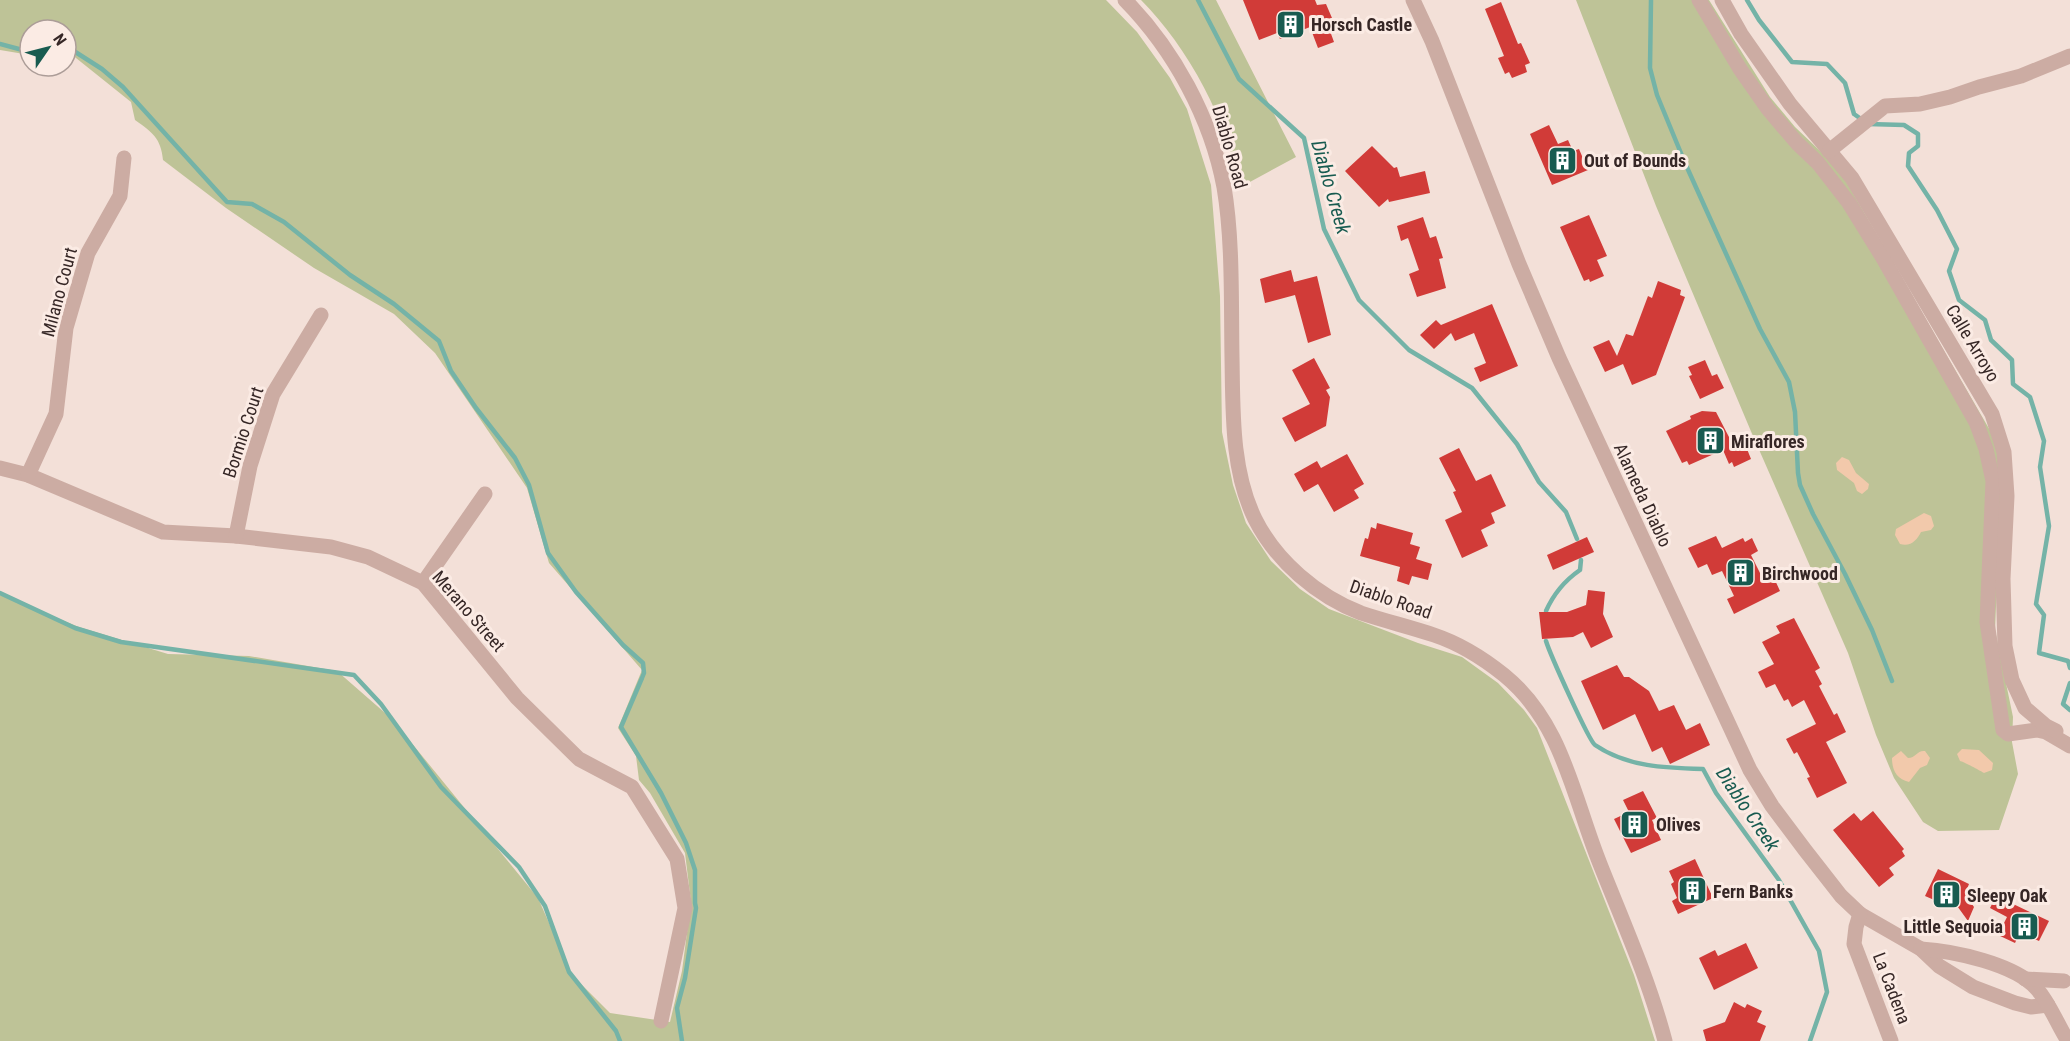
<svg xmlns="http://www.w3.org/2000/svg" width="2070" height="1041" viewBox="0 0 2070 1041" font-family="'Roboto Condensed',sans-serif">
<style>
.green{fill:#bec397}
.sand{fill:#f2c9ab}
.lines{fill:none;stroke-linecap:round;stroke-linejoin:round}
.stream{stroke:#74b3a7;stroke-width:4.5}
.building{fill:#d13b38}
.minor{stroke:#ccaca3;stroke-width:15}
.labels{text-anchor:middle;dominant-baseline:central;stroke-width:6;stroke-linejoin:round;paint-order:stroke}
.poi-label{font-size:18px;font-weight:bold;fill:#362726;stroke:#fbebe4;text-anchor:start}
.street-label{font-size:18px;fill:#362726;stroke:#fbebe4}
.water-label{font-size:20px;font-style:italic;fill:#185b50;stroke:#fbebe4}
</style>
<rect width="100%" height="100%" fill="#f3e0d8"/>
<g class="green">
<path d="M0,0H1106L1137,32L1170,78L1187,109L1211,185L1220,296L1222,432L1233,485L1246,523L1271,561L1300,589L1329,609L1418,643L1462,657L1498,683L1524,710L1537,728L1634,975L1655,1041H0V595L79,627L168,654L249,656L337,671L392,719L538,898L572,975L610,1013L670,1022L682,971L691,902L685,853L650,793L639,780L636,756L618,728L642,670L549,563L527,488L435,353L394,314L314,268L226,208L163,160C161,138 152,132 135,120L131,102L66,50V30H30V55L0,50Z"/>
<path d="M1141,0H1216L1296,157L1237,189C1231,124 1187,46 1141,0Z"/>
<polygon points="1576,0 1709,0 1770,97 1795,127 1839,169 1995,439 2002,468 1995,630 2013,717 2012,742 2018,774 1999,830 1938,831 1923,822 1894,778 1876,735 1848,653 1750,429 1656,206"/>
</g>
<g class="sand">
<polygon points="1842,457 1849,460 1856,473 1869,484 1868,489 1862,494 1857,491 1854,483 1837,470 1836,463"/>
<path d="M1924,513L1931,516L1934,526L1931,530L1921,532C1917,540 1911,547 1900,544L1895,535L1896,529Z"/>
<path d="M1962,749L1979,750L1993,763L1992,770L1984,773C1983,772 1962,761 1960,761L1957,754Z"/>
<path d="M1901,751L1908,758C1916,758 1917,750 1925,751L1930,758L1927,765L1920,768L1909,782C1897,779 1892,771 1892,758Z"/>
</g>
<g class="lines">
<g class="stream">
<polyline points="1198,0 1239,79 1304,138 1324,229 1359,300 1409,350 1472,388 1517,444 1539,482 1566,512 1577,539"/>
<polyline points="1651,0 1650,68 1657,95 1685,163 1760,329 1789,382 1795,412 1798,473 1800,485 1813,514 1845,574 1872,630 1892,681"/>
<polyline points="1747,0 1759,20 1792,62 1827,64 1845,83 1854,114 1861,119"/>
<polyline points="0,44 30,52"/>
<polyline points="66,46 102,69 123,87 227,202 252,204 284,222 350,275 394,304 439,341 451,371 476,408 515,458 529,485 548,553 576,592 623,645 643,663 644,673 642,678 621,727 661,793 686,843 695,870 695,903 696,908 685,978 677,1008 682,1041"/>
<polyline points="1868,124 1904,125 1918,134 1918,146 1909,153 1908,166 1937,210 1957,249 1949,271 1959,300 1985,320 1991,340 2012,360 2013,384 2030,397 2044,441 2040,467 2049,526 2036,604 2044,615 2039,653 2068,661 2070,668"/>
<polyline points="0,593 75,628 121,642 354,675 381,704 441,787 519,867 545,906 569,972 616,1031 620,1041"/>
<path d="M1546,611C1554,593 1564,581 1580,570L1581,560"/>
<path d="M1546,641C1550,654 1589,741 1595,745C1627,767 1666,768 1703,769L1716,793L1779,880L1819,951L1827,992L1810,1041"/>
<polyline points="2070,683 2063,704 2070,710"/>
</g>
</g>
<g class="building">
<polygon points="1243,0 1315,0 1317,5 1326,4 1332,18 1326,20 1334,42 1318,48 1310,27 1280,39 1277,33 1259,40"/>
<polygon points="1501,2 1518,44 1521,43 1530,63 1525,65 1527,72 1512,78 1509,72 1505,74 1498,58 1504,56 1485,9"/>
<polygon points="1549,125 1558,144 1568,140 1573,151 1579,149 1588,170 1552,185 1530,134"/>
<polygon points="1372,146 1394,168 1397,167 1400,177 1425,171 1430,193 1389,202 1388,199 1379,207 1345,171"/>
<polygon points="1589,215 1607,256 1597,260 1604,276 1590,282 1589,279 1584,281 1560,227"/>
<polygon points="1423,217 1430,238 1436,236 1443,258 1439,259 1446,288 1417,297 1409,274 1419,270 1408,238 1401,241 1397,226"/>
<polygon points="1291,270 1294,282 1317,276 1331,335 1308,343 1295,295 1265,303 1260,279"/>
<polygon points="1658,281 1681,290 1680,295 1685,297 1656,375 1632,385 1623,364 1605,372 1593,347 1609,340 1617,356 1626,334 1633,336 1648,296 1652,298"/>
<polygon points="1492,304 1518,366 1480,382 1474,368 1486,363 1474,333 1455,341 1451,333 1434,349 1420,335 1436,320 1441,325"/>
<polygon points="1314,358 1330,388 1326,390 1330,397 1326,426 1295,442 1282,418 1310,404 1292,370"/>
<polygon points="1705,360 1712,376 1717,374 1724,388 1700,399 1689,376 1692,375 1688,367"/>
<polygon points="1702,411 1716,412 1730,439 1735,437 1737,442 1743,439 1751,459 1734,467 1732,462 1729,464 1723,450 1689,465 1687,461 1682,463 1666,431 1691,419 1690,416"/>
<polygon points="1459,448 1476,481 1491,474 1506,506 1491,513 1495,523 1481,530 1488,546 1462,558 1445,520 1462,512 1453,492 1456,491 1439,458"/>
<polygon points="1347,454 1364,484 1354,490 1359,498 1334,512 1318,484 1304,492 1294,474 1317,461 1321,468"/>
<polygon points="1377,523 1413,533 1410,544 1420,547 1416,559 1432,564 1428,580 1412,576 1409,585 1397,581 1400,567 1360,556 1365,538 1368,539 1371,527 1376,529"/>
<polygon points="1716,536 1722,548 1743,538 1745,542 1752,538 1758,551 1751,555 1765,583 1774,578 1780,591 1734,614 1727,599 1734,596 1722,571 1712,575 1707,564 1698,568 1688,548"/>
<polygon points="1587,537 1594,552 1553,570 1547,555"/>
<polygon points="1588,590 1605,592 1603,614 1613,637 1591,648 1583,632 1573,637 1542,639 1539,612 1567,612 1586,605"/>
<polygon points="1794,618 1820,668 1815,671 1822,684 1819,686 1834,715 1837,713 1846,732 1826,742 1847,783 1817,798 1807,778 1810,777 1797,752 1794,754 1786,739 1816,724 1804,700 1792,707 1788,699 1784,701 1775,684 1766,688 1758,672 1774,664 1762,642 1780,633 1776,626"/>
<polygon points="1617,665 1624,677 1629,677 1649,691 1659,711 1674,705 1686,730 1700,723 1710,745 1670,764 1662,747 1652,752 1635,714 1603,730 1581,681"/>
<polygon points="1643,791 1657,818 1652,820 1661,840 1631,853 1614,819 1629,812 1623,800"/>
<polygon points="1873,811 1904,849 1902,851 1905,856 1889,868 1894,875 1879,887 1833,830 1854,813 1861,821"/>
<polygon points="1695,859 1713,898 1678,914 1672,901 1677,898 1671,884 1674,882 1669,871"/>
<polygon points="1938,869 1969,884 1965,894 1974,907 1968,921 1947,892 1941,903 1925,896"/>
<polygon points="1999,890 2012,897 2009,902 2049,921 2039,941 2020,932 2015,943 1998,935 2007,917 1990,908"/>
<polygon points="1746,943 1758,968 1714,990 1699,958 1715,950 1718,956"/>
<polygon points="1734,1002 1745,1008 1747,1004 1762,1011 1757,1022 1766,1026 1760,1041 1706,1041 1703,1030 1725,1022"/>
</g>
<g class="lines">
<g class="minor">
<path d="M1125,0C1174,50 1211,118 1224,187C1233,240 1231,303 1232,357C1233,410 1231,470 1255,519C1276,561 1317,596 1361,613C1385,621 1410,627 1434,635C1458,643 1484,659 1504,675C1563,723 1573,797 1600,864C1623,922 1649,980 1665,1041"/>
<polyline points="1413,0 1432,41 1519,264 1559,358 1750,770 1772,806 1805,850 1841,896 1860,914 1921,949 1939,966 1973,987 2015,1003 2031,1007 2048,1005"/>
<polyline points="1699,0 1740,69 1768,109 1797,143 1818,163 1849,203 1883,258 1976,422 1986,449 1993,481 1987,622 2003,730 2008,734 2037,730 2046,732 2070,746"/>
<polyline points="1722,0 1741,34 1790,104 1852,178 1992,414 2004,452 2007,496 2003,579 2005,646 2012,680 2025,708 2046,726 2056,731"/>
<polyline points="1829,151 1885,106 1920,104 1950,97 1979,87 2021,76 2070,56"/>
<polyline points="0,468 28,475 163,532 236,536 331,547 368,557 423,583 517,698 579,759 632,787 677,859 685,908 661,1021"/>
<polyline points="28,475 56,414 66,328 88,253 120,196 124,158"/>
<polyline points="236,536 250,466 273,394 321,315"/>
<polyline points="423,583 485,494"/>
<polyline points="1860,914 1856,927 1854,944 1891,1041"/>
<path d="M1921,949C1954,951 2015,964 2037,989C2050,1004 2057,1024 2068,1041"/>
<polyline points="2025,979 2064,981"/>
</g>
</g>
<defs>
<symbol id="building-square" viewBox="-11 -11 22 22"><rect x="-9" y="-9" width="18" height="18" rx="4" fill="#185b50" stroke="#fbebe4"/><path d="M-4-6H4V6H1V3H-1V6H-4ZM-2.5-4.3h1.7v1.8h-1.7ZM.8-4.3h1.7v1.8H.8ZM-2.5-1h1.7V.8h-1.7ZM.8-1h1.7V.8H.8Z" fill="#fff"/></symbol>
</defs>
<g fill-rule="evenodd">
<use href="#building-square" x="1274" y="8" width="33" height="33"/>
<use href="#building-square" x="1546" y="144" width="33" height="33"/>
<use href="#building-square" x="1694" y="424" width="33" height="33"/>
<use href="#building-square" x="1724" y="556" width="33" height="33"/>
<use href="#building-square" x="1618" y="808" width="33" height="33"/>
<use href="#building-square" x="1676" y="874" width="33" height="33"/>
<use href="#building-square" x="1930" y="878" width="33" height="33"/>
<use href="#building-square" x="2008" y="910" width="33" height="33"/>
</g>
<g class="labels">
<g class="poi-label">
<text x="1311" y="24">Horsch Castle</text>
<text x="1584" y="160">Out of Bounds</text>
<text x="1731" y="441">Miraflores</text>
<text x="1762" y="573">Birchwood</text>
<text x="1656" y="824">Olives</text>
<text x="1713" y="891">Fern Banks</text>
<text x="1967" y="895">Sleepy Oak</text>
<text x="2003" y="926" text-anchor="end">Little Sequoia</text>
</g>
<g class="street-label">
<text transform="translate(1230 147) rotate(74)">Diablo Road</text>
<text transform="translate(59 292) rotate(-75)">Milano Court</text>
<text transform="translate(1973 343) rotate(59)">Calle Arroyo</text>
<text transform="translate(243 432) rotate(-72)">Bormio Court</text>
<text transform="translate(1643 495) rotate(65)">Alameda Diablo</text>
<text transform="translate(1391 599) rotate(19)">Diablo Road</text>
<text transform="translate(469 611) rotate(49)">Merano Street</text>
<text transform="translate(1892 988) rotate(69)">La Cadena</text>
</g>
<g class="water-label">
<text transform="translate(1331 187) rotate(74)">Diablo Creek</text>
<text transform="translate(1748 809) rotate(56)">Diablo Creek</text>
</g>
</g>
<g transform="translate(48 48) rotate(55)"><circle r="28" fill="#fbebe4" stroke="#ac9d98" stroke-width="1.5"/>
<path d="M0-4.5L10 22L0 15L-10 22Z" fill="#185b50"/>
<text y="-9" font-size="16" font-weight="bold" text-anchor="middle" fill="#362726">N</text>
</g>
</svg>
